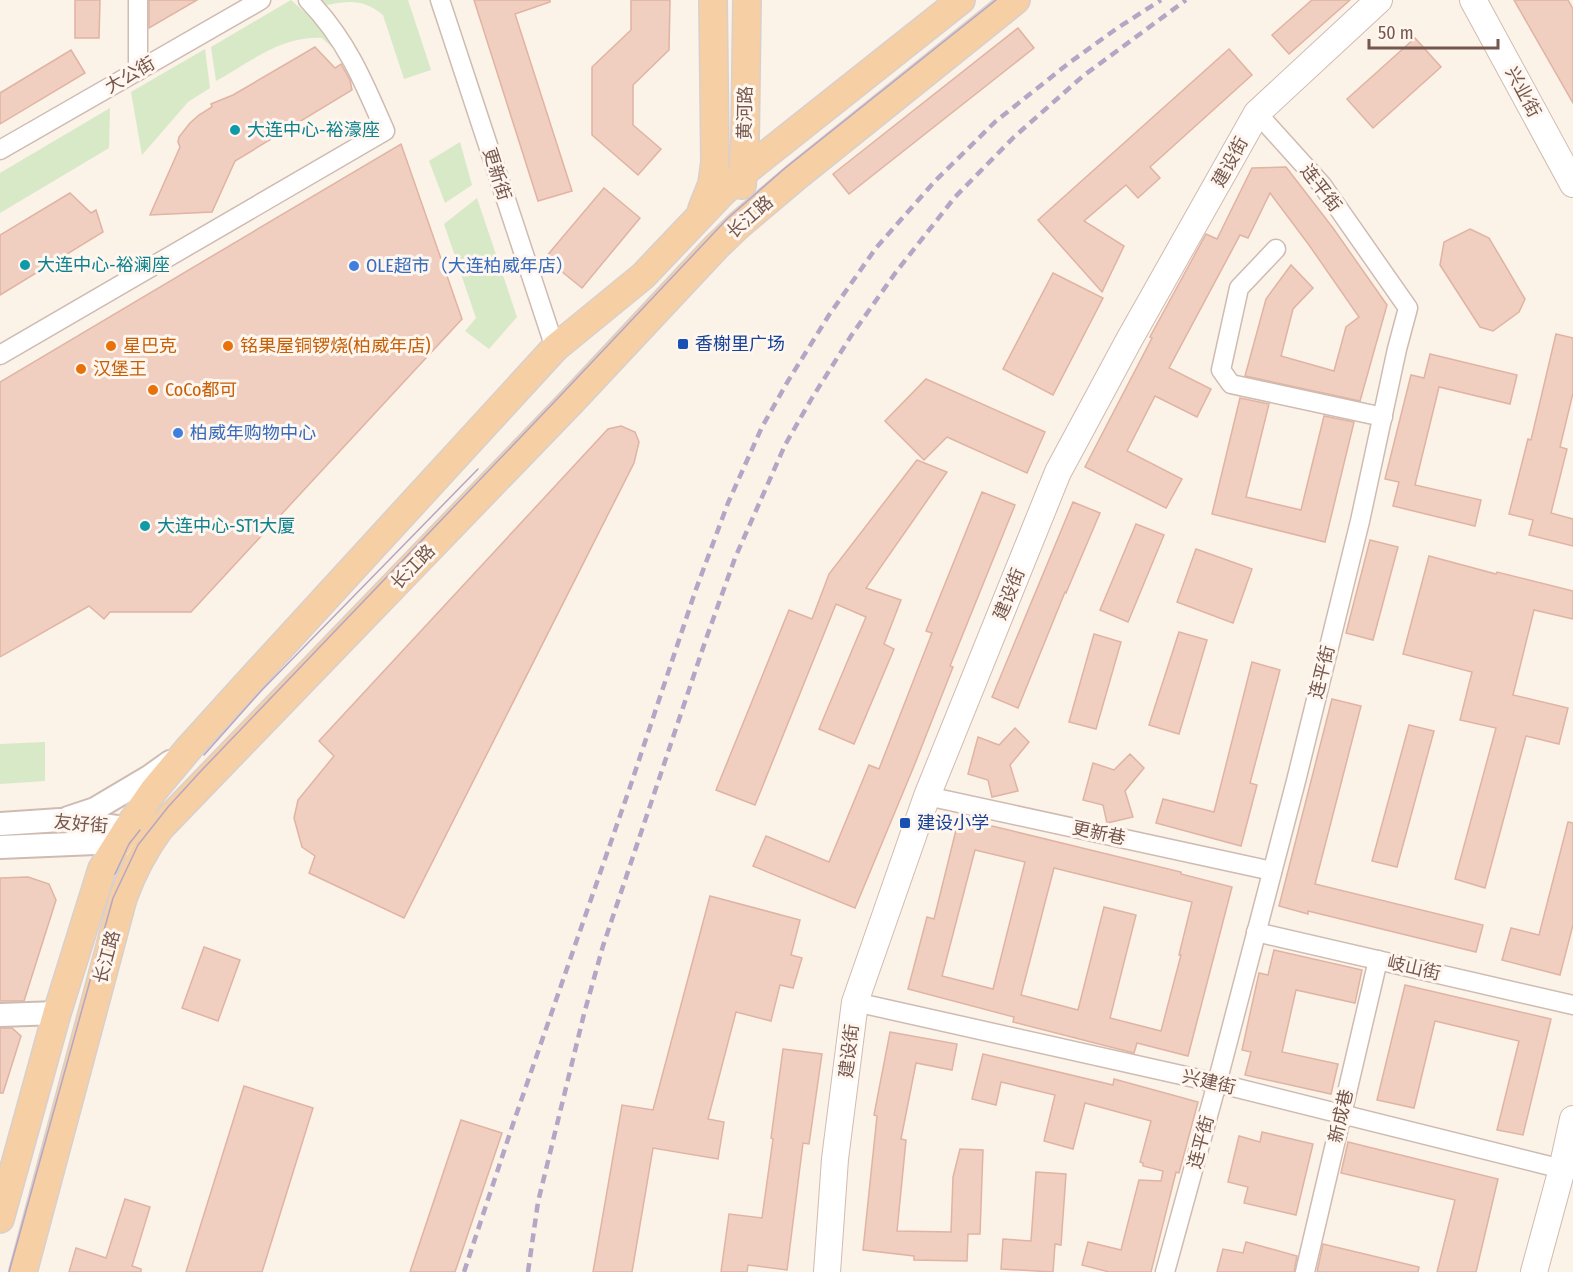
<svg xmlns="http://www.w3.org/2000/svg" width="1573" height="1272" viewBox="0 0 1573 1272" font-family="'Fira Sans Condensed','Noto Sans SC',sans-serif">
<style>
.green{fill:#d8e9c7}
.building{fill:#f0cfc1;stroke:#e1b3a2;stroke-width:1.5;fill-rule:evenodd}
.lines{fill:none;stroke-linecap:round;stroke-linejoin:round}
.minor-casing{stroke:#cfbbb1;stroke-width:21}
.tertiary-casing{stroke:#cfbbb1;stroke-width:26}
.secondary-casing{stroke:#d2baaf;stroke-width:28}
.primary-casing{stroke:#d8d0cd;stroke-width:30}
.minor{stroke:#fff;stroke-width:18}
.tertiary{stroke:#fff;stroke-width:22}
.secondary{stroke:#fff;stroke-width:26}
.primary{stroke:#f6cfa4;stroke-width:27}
.tram{stroke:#b4a6c5;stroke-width:1.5}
.rail{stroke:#b4a6c5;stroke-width:4.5;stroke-dasharray:9 6;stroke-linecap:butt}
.culture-dot{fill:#0f9aa8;stroke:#fef6ef;stroke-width:2}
.shop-dot{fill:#3f7fe0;stroke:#fef6ef;stroke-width:2}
.transit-dot{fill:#1a4fb4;stroke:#fef6ef;stroke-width:2}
.food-dot{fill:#e8710a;stroke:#fef6ef;stroke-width:2}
.labels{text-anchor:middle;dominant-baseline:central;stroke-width:6;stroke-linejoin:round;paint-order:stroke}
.street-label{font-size:18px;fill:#75574d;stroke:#fef6ef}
.culture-label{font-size:18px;fill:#0d838f;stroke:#fef6ef;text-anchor:start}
.shop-label{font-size:18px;fill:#366cbe;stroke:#fef6ef;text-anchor:start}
.transit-label{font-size:18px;fill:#164399;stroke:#fef6ef;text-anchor:start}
.food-label{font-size:18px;fill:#c56008;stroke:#fef6ef;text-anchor:start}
</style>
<rect width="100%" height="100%" fill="#fbf2e8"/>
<g class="green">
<path d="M291,0L337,41V48L332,47L322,38C283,35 248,63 216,81L211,47Z"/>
<path d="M322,0H408L431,70L404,79L383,15C365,0 351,0 327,5Z"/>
<polygon points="205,49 210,88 188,102 142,155 131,92"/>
<polygon points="110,108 109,148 0,213 0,173"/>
<polygon points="460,142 472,185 445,203 429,161"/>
<polygon points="477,198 517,317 489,349 465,331 476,318 444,224"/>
<polygon points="45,742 45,781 0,784 0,744"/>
</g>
<g class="building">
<polygon points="75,0 100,0 99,38 75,38"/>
<polygon points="149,0 197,0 149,28"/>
<polygon points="474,0 550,0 550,2 515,14 572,191 538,201"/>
<polygon points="631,0 670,0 669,50 633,85 633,125 661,149 638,175 592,135 592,67 631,30"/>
<polygon points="1312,0 1350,0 1289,54 1272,35"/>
<polygon points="1514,0 1568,0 1573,9 1573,103"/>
<polygon points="1018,28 1034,48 849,194 833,174"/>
<polygon points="1415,38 1441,67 1373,128 1347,99"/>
<polygon points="315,47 335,68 341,64 350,80 352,90 235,161 212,212 150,215 180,147 178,142 179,137 190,123 199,115 212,107 211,104 233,95"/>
<polygon points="1229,49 1252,75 1150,167 1160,178 1138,198 1126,185 1084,221 1124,246 1102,292 1038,220"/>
<polygon points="71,50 85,73 0,124 0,93"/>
<polygon points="401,144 462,319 191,612 110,612 104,619 89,606 0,657 0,382"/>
<polygon points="1286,167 1333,228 1387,305 1360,401 1245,376 1266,299 1291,265 1313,288 1293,309 1281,356 1334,371 1346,327 1359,317 1309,245 1270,193 1248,238 1240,235 1169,368 1211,389 1197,417 1155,396 1127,451 1182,479 1166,508 1085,467 1152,338 1150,337 1206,234 1217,239 1252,168"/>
<polygon points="604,188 640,218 582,288 545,258"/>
<polygon points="70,193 91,213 96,210 103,232 0,295 0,235"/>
<polygon points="1470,229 1489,238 1525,299 1519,312 1493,331 1480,327 1440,265 1444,242"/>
<polygon points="1053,273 1103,298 1053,395 1003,369"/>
<polygon points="1556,334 1573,338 1573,393 1560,447 1567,449 1551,513 1573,519 1573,546 1529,535 1533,520 1509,514 1528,439 1531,440"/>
<polygon points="1430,354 1517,375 1510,404 1439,387 1415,485 1481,500 1475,526 1393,506 1399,482 1385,479 1411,375 1424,378"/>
<polygon points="926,379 1045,432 1027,473 947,437 924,460 885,421"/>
<polygon points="1240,398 1269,404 1246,497 1301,510 1324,416 1354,422 1325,542 1212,514"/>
<polygon points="621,426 635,432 639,442 634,463 404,918 309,873 315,856 302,847 294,818 298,800 334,756 319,741 608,429"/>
<polygon points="917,460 947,472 866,588 901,600 884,644 894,649 854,744 819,729 866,617 836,604 755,805 716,790 789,610 812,619 829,574"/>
<polygon points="982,492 1015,505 950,666 953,667 914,766 855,908 753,866 766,836 829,862 869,765 879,769 932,633 926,631"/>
<polygon points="1073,502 1100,513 1066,593 1065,592 1018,708 992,697"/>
<polygon points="1136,524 1164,535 1128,622 1100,610"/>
<polygon points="1370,540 1398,547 1373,640 1346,633"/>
<polygon points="1196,549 1252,569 1233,623 1177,602"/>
<polygon points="1429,556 1496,574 1497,572 1573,591 1573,619 1534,610 1513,695 1568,708 1559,744 1526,736 1485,888 1455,879 1496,728 1460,720 1472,672 1403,654"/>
<polygon points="1179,632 1207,640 1179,734 1149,725"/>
<polygon points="1094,634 1121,642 1096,729 1069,722"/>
<polygon points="1252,662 1280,670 1250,783 1257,785 1241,846 1156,823 1163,799 1214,812"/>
<polygon points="1332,699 1361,706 1315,884 1483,925 1476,952 1308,911 1308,914 1279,906"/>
<polygon points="1409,725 1434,731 1397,867 1372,861"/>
<polygon points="1015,728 1029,742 1010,765 1018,791 992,797 988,780 968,774 978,737 999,745"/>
<polygon points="1130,754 1144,768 1125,791 1133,817 1107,823 1103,805 1083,800 1093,763 1114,770"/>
<path d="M959,818L1181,872V874L1232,887L1188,1056L1137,1043L1134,1053L1013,1022L1014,1017L908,989L927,917L934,919ZM975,850L1025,862L993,989L942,976ZM1054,868L1192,902L1179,955H1181L1161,1031L1110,1018L1136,915L1104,907L1078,1010L1021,995Z"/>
<polygon points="1568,822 1573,823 1573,925 1560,975 1502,960 1511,928 1539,935"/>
<polygon points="28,877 49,884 56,900 24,1001 0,1001 0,878"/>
<polygon points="710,896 800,920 791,955 802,958 793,988 780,985 771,1021 736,1012 708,1119 724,1122 718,1159 653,1148 632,1272 593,1272 622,1105 653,1110"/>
<polygon points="204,947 240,960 218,1021 182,1008"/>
<polygon points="1274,950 1362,970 1355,1003 1296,990 1282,1052 1338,1064 1331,1094 1245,1075 1251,1052 1242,1050 1259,973 1268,975"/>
<polygon points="1405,985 1551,1019 1523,1135 1497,1130 1519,1041 1435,1021 1414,1108 1377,1100"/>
<polygon points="0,1028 12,1028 21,1036 3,1093 0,1093"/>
<polygon points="890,1032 957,1044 952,1070 916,1063 901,1139 906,1140 897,1231 951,1232 953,1177 960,1149 983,1150 980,1234 968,1234 967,1261 914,1260 914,1256 863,1250 877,1116 874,1115"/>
<polygon points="783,1049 822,1054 809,1144 803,1143 787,1270 748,1265 747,1272 721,1272 729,1214 762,1218 773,1139 771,1138"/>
<polygon points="983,1054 1113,1085 1114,1079 1198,1102 1179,1173 1176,1172 1151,1272 1109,1272 1082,1265 1088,1242 1121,1250 1139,1180 1161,1181 1163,1171 1143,1166 1143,1163 1140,1162 1151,1121 1085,1103 1073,1149 1044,1141 1055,1095 1001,1082 996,1105 972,1099"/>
<polygon points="244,1086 313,1108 262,1272 186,1272"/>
<polygon points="461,1120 502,1133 455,1272 410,1272"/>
<polygon points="1262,1132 1313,1144 1296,1215 1244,1203 1248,1187 1228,1182 1239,1136 1260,1142"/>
<polygon points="1348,1142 1498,1179 1476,1272 1437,1272 1455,1200 1341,1173"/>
<polygon points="1036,1172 1066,1174 1061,1245 1055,1244 1053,1272 1001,1269 1003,1239 1031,1241"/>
<polygon points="125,1199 150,1207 132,1266 141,1269 141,1272 69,1272 76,1248 106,1258"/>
<polygon points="1246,1242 1297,1256 1294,1272 1217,1272 1223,1249 1243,1253"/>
<polygon points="1323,1244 1419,1267 1418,1272 1317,1272"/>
</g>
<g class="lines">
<defs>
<g id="minor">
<polyline points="440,0 555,348"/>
<polyline points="138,71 138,0"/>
<polyline points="0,150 261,0"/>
<polyline points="1276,249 1239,288 1221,370 1231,384 1383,417"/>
<path d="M0,355L385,131C364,82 346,39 308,0"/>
<polyline points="927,796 1272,871"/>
<polyline points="1256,932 1573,1005"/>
<polyline points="855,1002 1217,1083 1562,1169"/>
<polyline points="1165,1272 1217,1083 1296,781 1360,521 1397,349 1408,308 1322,185 1257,113"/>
<polyline points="1305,1272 1378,960"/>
</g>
<g id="tertiary">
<polyline points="68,818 95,809 149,777 170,762"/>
<polyline points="0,824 60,820 142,830"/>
<polyline points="0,847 119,842 133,845"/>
<polyline points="0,1015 57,1013"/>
</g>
<g id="secondary">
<polyline points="1473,0 1573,184"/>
<polyline points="827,1272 835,1159 855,1002 927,796 1058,472 1129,340 1257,113 1379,0"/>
<polyline points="1534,1272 1562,1169 1573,1119"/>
</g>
<g id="primary">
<polyline points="742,185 745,140 747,0"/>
<polyline points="702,209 712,184 715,162 713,0"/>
<polyline points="0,1219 57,1013 102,869 127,829 154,790 190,747 247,684 555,348 643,276 721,194 743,173 961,0"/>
<path d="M23,1272L123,898C132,873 144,850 160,828L572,401L717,246L739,225L797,176L1016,0"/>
</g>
</defs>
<use href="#minor" class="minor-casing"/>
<use href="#tertiary" class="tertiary-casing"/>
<use href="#secondary" class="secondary-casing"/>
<use href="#primary" class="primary-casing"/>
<use href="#minor" class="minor"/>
<use href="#tertiary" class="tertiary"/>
<use href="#secondary" class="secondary"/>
<use href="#primary" class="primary"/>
<g class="tram">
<polyline points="204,755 262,690 478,469"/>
<polyline points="115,874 129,844 140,830"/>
<polyline points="9,1272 113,898 138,845 168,807 200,772 560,396 728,218 784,169 996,0"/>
</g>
<g class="rail">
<polyline points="464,1272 514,1121 630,787 695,592 728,503 762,427 788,381 829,315 876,248 936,180 996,121 1069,63 1116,29 1161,0"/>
<polyline points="528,1272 538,1202 584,1014 603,946 706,639 735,558 785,445 812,398 851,336 896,272 955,197 1014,137 1083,76 1186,0"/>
</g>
</g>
<g class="culture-dot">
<circle cx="235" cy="130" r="6"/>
<circle cx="25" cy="265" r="6"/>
<circle cx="145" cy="526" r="6"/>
</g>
<g class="shop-dot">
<circle cx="354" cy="266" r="6"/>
<circle cx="178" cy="433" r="6"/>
</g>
<g class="transit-dot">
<rect x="677" y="338" width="12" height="12" rx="3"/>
<rect x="899" y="817" width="12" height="12" rx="3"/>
</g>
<g class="food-dot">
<circle cx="111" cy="346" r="6"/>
<circle cx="228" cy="346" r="6"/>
<circle cx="81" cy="369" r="6"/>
<circle cx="153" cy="390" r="6"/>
</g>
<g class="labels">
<g class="street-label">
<text transform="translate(130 75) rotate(-30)">大公街</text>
<text transform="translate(1523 92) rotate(62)">兴业街</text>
<text transform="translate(745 113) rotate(-89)">黄河路</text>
<text transform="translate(1230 162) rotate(-61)">建设街</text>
<text transform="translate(497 174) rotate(72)">更新街</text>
<text transform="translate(1321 188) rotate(52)">连平街</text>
<text transform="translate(750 217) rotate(-41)">长江路</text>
<text transform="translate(413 567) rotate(-46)">长江路</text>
<text transform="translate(1009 594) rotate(-68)">建设街</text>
<text transform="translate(1322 672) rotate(-76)">连平街</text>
<text transform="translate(81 824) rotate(5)">友好街</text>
<text transform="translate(1099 833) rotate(12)">更新巷</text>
<text transform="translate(107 957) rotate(-75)">长江路</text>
<text transform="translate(1414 968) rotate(13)">岐山街</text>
<text transform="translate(849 1051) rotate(-83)">建设街</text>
<text transform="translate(1209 1082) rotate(13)">兴建街</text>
<text transform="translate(1341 1116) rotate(-77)">新成巷</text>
<text transform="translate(1201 1142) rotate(-75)">连平街</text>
</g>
<g class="culture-label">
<text x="247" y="130">大连中心-裕濠座</text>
<text x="37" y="265">大连中心-裕澜座</text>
<text x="157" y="526">大连中心-ST1大厦</text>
</g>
<g class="shop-label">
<text x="366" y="266">OLE超市（大连柏威年店）</text>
<text x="190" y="433">柏威年购物中心</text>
</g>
<g class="transit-label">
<text x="695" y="344">香榭里广场</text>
<text x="917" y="823">建设小学</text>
</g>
<g class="food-label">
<text x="123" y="346">星巴克</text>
<text x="240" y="346">铭果屋铜锣烧(柏威年店)</text>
<text x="93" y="369">汉堡王</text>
<text x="165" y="390">CoCo都可</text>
</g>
</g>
<path d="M1369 39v9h129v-9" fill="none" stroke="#75574d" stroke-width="3"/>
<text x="1378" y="39" font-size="18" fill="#75574d" stroke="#fef6ef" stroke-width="4.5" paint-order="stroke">50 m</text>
</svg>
